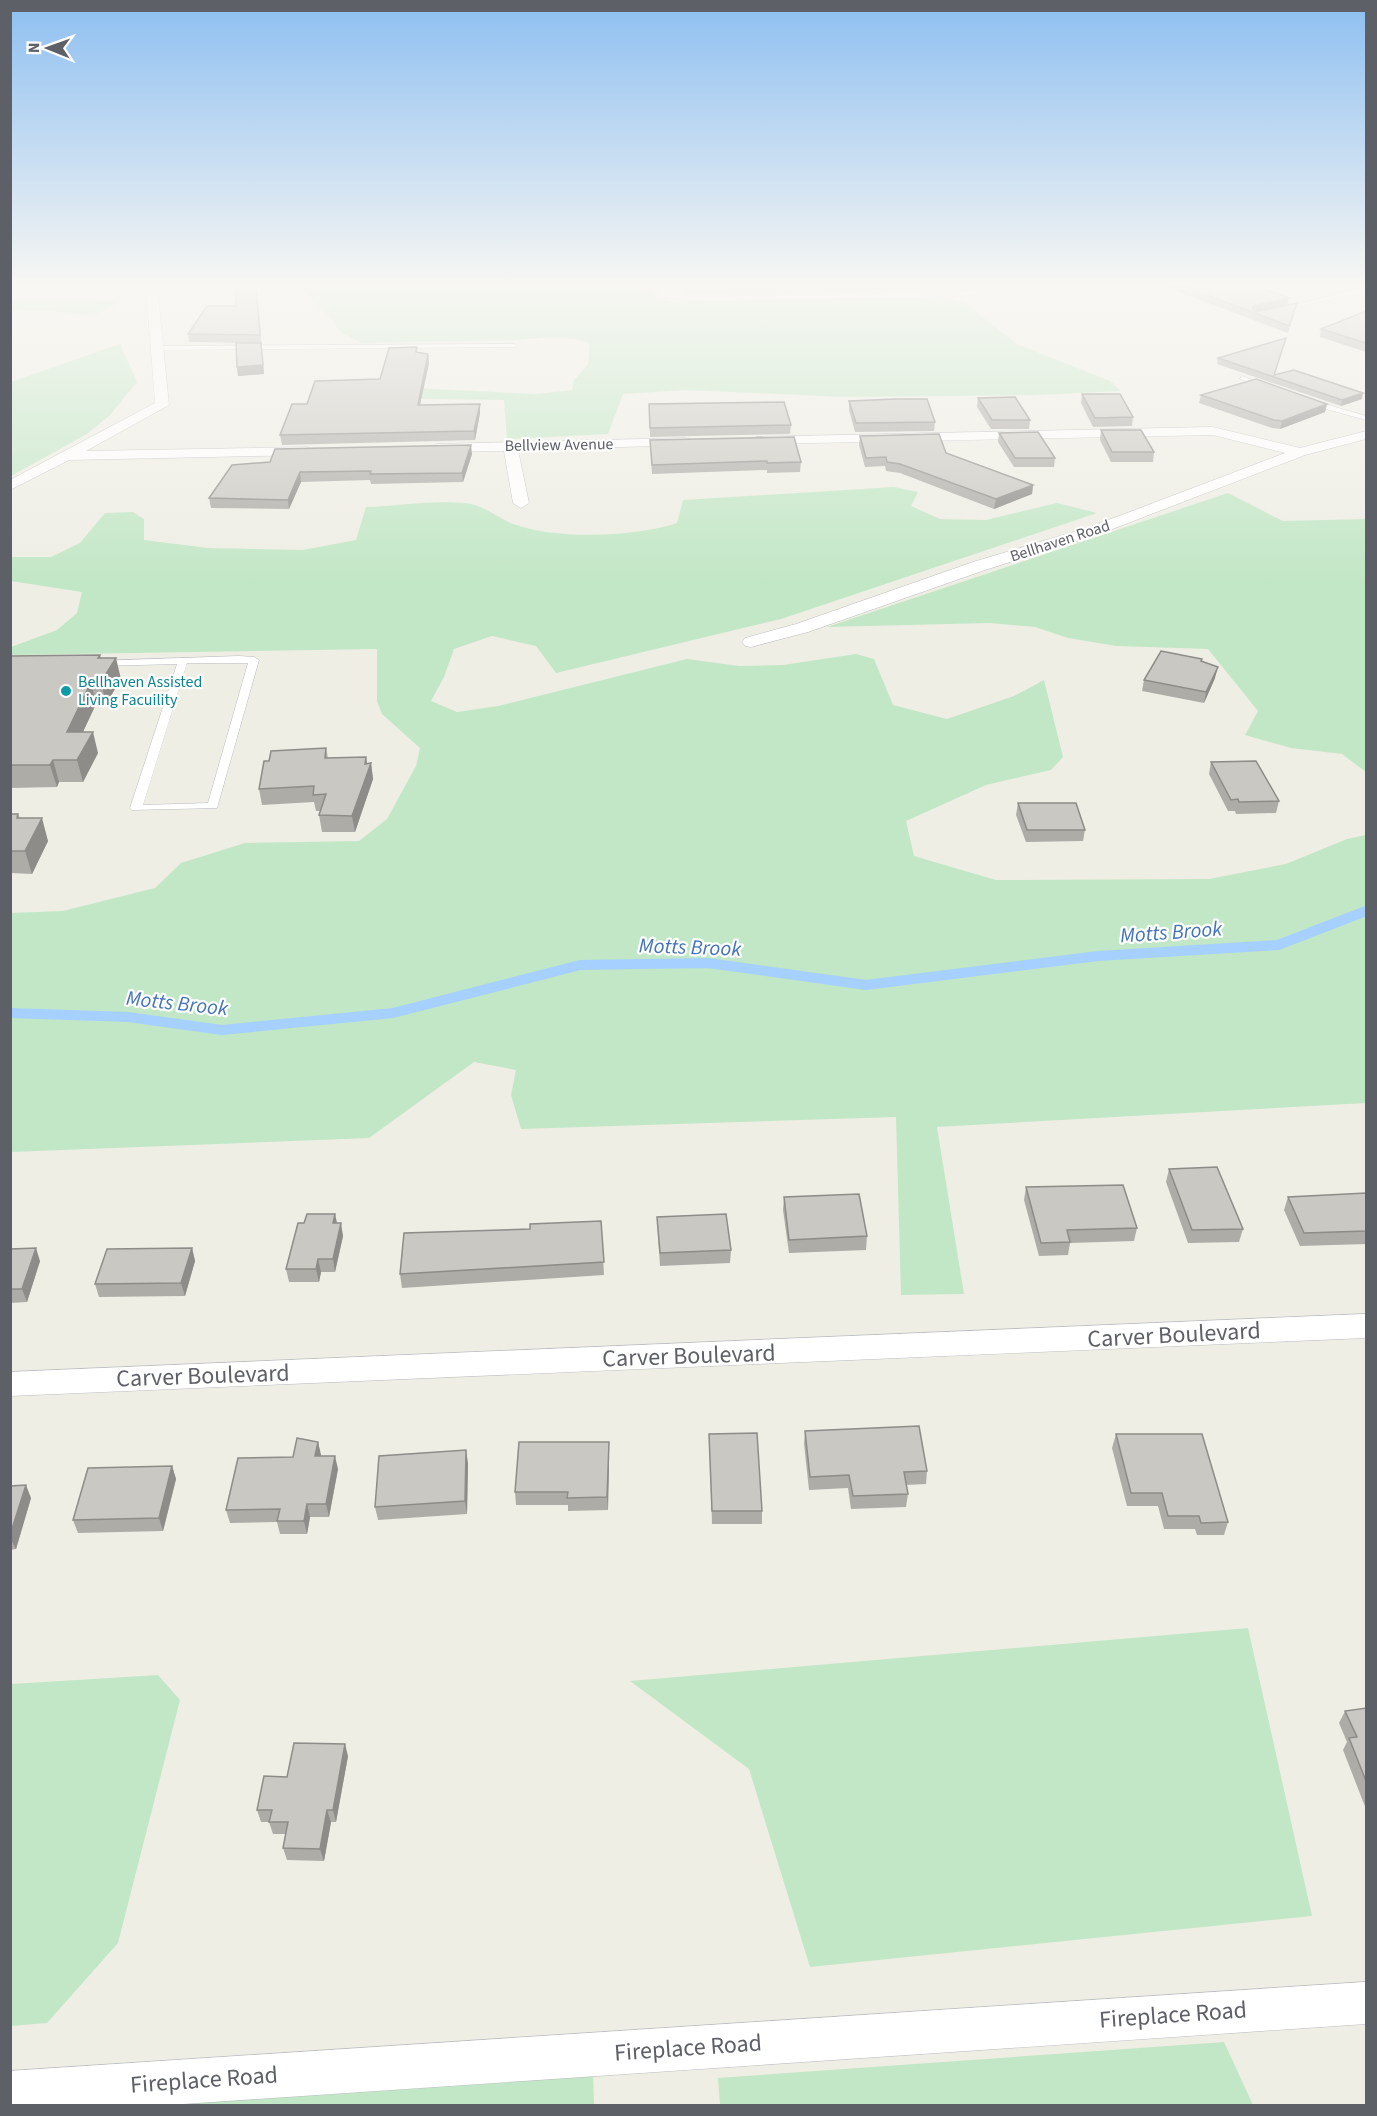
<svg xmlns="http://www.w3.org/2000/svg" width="1377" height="2116" viewBox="0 0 1377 2116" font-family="'Source Sans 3',sans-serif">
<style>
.green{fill:#c2e7c6}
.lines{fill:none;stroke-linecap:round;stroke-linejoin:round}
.stream{stroke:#a6d0ff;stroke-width:10}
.lane-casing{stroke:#babcc1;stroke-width:1}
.street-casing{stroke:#babcc1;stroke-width:1}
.lane{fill:#fff;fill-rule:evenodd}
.street{fill:#fff;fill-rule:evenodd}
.wall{fill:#aeaca7}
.shaded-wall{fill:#8d8c88}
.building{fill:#cac8c2;stroke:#8d8c88;stroke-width:1.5}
.culture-dot{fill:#0f9aa8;stroke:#fff;stroke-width:2}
.labels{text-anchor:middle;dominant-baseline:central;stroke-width:4.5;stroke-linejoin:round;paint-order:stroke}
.far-street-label{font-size:16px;fill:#5d6066;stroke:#fff}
.far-culture-label{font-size:16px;fill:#0d838f;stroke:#fff;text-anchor:start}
.water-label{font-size:21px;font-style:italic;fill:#4473ba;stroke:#fff}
.near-street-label{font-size:24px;fill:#5d6066;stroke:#fff}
</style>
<rect width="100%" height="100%" fill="#efeee5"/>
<g class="green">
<path d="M300,286H650L658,300L677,302L947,297L967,305L1017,344L1110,381L1121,391L1038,395L845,397L686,390L623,394L608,434L507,439L504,400L358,398L372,386L536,394L572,390L574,380L588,365L590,344C566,333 539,339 513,340C463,342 412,342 362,343L341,333L332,319Z"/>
<polygon points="680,286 902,286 916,290 701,295 686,295"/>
<polygon points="11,300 17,300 120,301 93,316 53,311 11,310"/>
<polygon points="120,344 137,382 110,415 87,434 11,476 11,382"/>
<path d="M894,487L918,492L911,506L940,519L986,520L1057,503L1097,513L781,619L556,673L536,646L492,636L454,649L444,677L431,701L457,712L498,706L687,659L739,666L783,665L856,654L874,659L893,705L947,719L1014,696L1044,680L1063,757L1051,770L986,785L906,821L914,856L996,880L1209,879L1286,864L1347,839L1366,835V1103L937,1127L964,1294L901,1295L896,1117L521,1129L511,1095L516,1070L474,1062L369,1138L11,1152V913L63,911L155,888L181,863L245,843L359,841L387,819L416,766L420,748L382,714L377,701V649L11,655V647L57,630L77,613L82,592L11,581V557H51L80,543L105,513L133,512L144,519V540L208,548L303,550L356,540L366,507C398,506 431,500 463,503C483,504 496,517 513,524C556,540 635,537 677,523L683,500Z"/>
<polygon points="1228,493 1283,521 1366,519 1366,772 1342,754 1291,748 1245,735 1258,711 1208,649 1116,646 1068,638 1035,627 990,623 827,627"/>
<polygon points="1248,1628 1312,1916 810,1967 749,1769 630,1681"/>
<polygon points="158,1675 180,1700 118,1943 47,2023 11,2026 11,1684"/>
<polygon points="1224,2042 1253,2105 720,2105 718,2078"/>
<polygon points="593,2073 594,2105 155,2105"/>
</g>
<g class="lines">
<polyline class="stream" points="10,1013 128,1017 222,1030 393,1013 580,965 708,963 866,985 1098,956 1278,945 1366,911"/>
<defs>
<g id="lane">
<polygon points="657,286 663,286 666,293 692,297 961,292 1060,286 961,296 692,301 662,296"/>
<polygon points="1366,287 1366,291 1278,312 1275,310"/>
<polygon points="515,344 517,347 156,350 153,348 156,346"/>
<polygon points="1242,376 1269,386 1271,387 1267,389 1240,379"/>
<polygon points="1311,400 1366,416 1366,420 1308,404 1307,402"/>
<path d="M239,656L254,657L259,660L217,808L132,810L130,808L177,664L100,666L97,665V661ZM187,663H248L208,803L143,805Z"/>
</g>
<g id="street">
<polygon points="146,286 157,286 169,405 86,451 307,447 314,451 307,455 69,460 10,490 10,480 155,403"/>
<polygon points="1213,427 1300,448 1366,431 1366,439 1305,455 1102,533 985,570 808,632 751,647 745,646 742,642 745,638 796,624 973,562 1090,527 1285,453 1213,435 761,444 754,440 756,437"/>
<polygon points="685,438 690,439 692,442 690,445 518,450 529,503 521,508 513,503 504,451 437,452 430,448 437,444"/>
<polygon points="1366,1314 1366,1338 10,1396 10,1372"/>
<polygon points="1366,1982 1366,2024 154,2106 10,2106 10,2071"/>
</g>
</defs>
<use href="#lane" class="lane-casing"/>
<use href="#street" class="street-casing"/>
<use href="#lane" class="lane"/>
<use href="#street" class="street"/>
</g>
<g class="wall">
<polygon points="257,286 264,374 238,376 237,367 252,343 189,342 188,334 236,306"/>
<polygon points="1163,286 1254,286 1289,298 1287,305 1267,310 1295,311 1288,333"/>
<polygon points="1366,311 1366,352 1320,337 1321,329"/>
<polygon points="1284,344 1274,375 1362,399 1341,406 1217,364 1218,358"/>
<polygon points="417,347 417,353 428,354 429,363 420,405 480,404 480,413 475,440 282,445 280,435 380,379"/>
<polygon points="1082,394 1133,417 1132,426 1093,427 1081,403"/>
<polygon points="1201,395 1327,404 1325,412 1280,429 1272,428 1199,403"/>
<polygon points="978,398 1030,420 1029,429 991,429 977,407"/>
<polygon points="849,401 935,422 934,431 855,432 849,410"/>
<polygon points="649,404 791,425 790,434 650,437"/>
<polygon points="1101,430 1154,452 1153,462 1111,462 1100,440"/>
<polygon points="999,433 1055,458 1054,467 1014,467 998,442"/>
<polygon points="860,436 946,453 1033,485 1032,494 994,509 900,473 886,471 885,466 865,467 859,445"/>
<polygon points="650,440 801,462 800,472 767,473 767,470 652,474"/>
<polygon points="472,454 463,482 371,484 370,480 301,482 289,509 211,508 209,498 232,465"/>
<polygon points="10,656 101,658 121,679 106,704 96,704 83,732 98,753 83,782 59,782 57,787 10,788"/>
<polygon points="1201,661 1215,678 1204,703 1142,691 1144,680"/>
<polygon points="326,748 328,758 366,757 367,764 371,763 373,779 355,832 322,832 319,815 320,811 316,811 314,802 262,805 259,789 269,761"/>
<polygon points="1211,762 1279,801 1276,813 1236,814 1235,811 1228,811 1209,774"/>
<polygon points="1018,803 1085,830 1083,841 1026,842 1016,815"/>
<polygon points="10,814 18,814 20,818 48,841 32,874 10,873"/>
<polygon points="1169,1169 1243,1229 1239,1242 1188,1243 1166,1182"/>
<polygon points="1026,1187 1137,1228 1134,1241 1070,1243 1068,1255 1039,1256 1024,1200"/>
<polygon points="1366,1193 1366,1244 1300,1246 1284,1210 1288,1197"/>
<polygon points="784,1197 867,1236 866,1250 789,1253 783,1210"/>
<polygon points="657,1217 731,1250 730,1263 660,1266"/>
<polygon points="601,1221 604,1275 402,1288 400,1274 530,1229"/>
<polygon points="337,1223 343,1236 335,1272 321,1272 319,1282 289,1282 286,1269"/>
<polygon points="192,1248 195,1261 185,1296 99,1297 95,1284"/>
<polygon points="10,1249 40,1261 27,1302 10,1303"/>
<polygon points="805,1431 927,1471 926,1484 906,1485 908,1494 906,1507 851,1509 848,1488 809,1490 804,1444"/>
<polygon points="709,1434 762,1511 762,1524 712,1524"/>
<polygon points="1116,1434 1228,1522 1224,1535 1197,1535 1195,1529 1164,1529 1158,1506 1127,1506 1112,1448"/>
<polygon points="318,1442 321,1456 338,1469 329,1517 310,1517 307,1534 280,1534 277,1522 230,1523 226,1510 293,1457"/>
<polygon points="609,1442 609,1455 608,1510 568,1511 568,1505 516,1505 515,1492"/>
<polygon points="468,1463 467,1514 378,1520 375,1507"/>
<polygon points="172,1466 176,1479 163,1531 78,1533 73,1520"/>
<polygon points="10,1486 31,1498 16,1549 10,1550"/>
<polygon points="1366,1708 1366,1809 1343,1750 1347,1742 1339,1723 1345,1711"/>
<polygon points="348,1756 336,1822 331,1822 324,1861 287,1860 283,1848 286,1834 273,1834 269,1822 261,1822 257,1810 287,1777"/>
</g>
<g class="shaded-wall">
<polygon points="1289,298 1287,305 1256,313 1252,312 1254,306"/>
<polygon points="261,343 264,374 238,376 237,367"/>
<polygon points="428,354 429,363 418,413 418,405"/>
<polygon points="1363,393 1362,399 1341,406 1342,400"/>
<polygon points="480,404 480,413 475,440 474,431"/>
<polygon points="1327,404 1325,412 1280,429 1282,421"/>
<polygon points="471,445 472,454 463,482 462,473"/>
<polygon points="300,472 301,482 289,509 288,500"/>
<polygon points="1033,485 1032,494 994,509 996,499"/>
<polygon points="100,655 105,675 116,658 121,679 106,704 101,682 98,658"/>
<polygon points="1218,667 1215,678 1204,703 1206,692"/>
<polygon points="91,682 96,704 73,753 67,732"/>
<polygon points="93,732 98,753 83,782 77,760"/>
<polygon points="366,757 368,771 371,763 373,779 355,832 352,816"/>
<polygon points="53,760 59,782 57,787 50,765"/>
<polygon points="42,818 48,841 32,874 25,851"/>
<polygon points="335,1214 338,1227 333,1223"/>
<polygon points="341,1223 343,1236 335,1272 333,1259"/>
<polygon points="36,1248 40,1261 27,1302 22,1289"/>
<polygon points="192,1248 195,1261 185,1296 181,1283"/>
<polygon points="318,1259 321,1272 319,1282 316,1269"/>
<polygon points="318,1442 321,1455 318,1469 315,1456"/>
<polygon points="609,1442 609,1455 608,1510 607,1497"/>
<polygon points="466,1450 468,1463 467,1514 465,1501"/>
<polygon points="335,1456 338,1469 329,1517 326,1504"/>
<polygon points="172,1466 176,1479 163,1531 159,1518"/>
<polygon points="26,1485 31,1498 16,1549 10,1538 10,1535"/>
<polygon points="307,1504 310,1517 307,1534 304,1521"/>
<polygon points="345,1744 348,1756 336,1822 333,1810"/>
<polygon points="327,1810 331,1822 324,1861 320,1849"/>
</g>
<g class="building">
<polygon points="236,286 256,286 260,335 188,334 207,306 236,306"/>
<polygon points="1183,286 1254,286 1289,298 1254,306 1252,309 1256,312 1297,303 1289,326"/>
<polygon points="1366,311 1366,343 1321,329"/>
<polygon points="1286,338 1274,375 1294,370 1363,393 1342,400 1218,358"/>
<polygon points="236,343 261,343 263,365 237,367"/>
<polygon points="417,347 416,352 428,354 418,405 480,404 474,431 280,435 292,404 307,404 315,381 380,379 389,348"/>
<polygon points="1256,379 1327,404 1282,421 1274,420 1201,395"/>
<polygon points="1082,394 1120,394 1133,417 1095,418"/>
<polygon points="1015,397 1030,420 992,420 978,398"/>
<polygon points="896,399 927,399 935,422 856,423 849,401"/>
<polygon points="784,402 791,425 650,428 649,404"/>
<polygon points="1101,430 1141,430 1154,452 1112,452"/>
<polygon points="1038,432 1055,458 1015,458 999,433"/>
<polygon points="939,434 946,453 1033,485 996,499 900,464 887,462 886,457 866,458 860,436"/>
<polygon points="794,437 801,462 767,463 767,461 652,465 650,440"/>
<polygon points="471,445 462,473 370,474 371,471 300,472 288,500 209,498 232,465 270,462 275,449"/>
<polygon points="1161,651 1202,659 1201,661 1218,667 1206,692 1144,680"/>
<polygon points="100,655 98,658 116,658 101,682 91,682 67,732 93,732 77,760 53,760 50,765 10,765 10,656"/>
<polygon points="326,748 325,758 366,757 365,764 371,763 352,816 319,815 326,794 313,795 314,786 259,789 264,761 269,761 271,751"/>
<polygon points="1256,761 1279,801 1239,802 1238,799 1231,800 1211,762"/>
<polygon points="1018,803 1076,803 1085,830 1027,830"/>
<polygon points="10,814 18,814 17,818 42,818 25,851 10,851"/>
<polygon points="1217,1167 1243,1229 1192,1230 1169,1169"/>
<polygon points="1123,1185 1137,1228 1067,1230 1070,1242 1041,1243 1026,1187"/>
<polygon points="1366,1193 1366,1231 1304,1233 1288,1197"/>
<polygon points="859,1194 867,1236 789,1240 784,1197"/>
<polygon points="307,1214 335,1214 333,1223 341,1223 333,1259 318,1259 316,1269 286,1269 298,1223 304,1223"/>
<polygon points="726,1214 731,1250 660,1253 657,1217"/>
<polygon points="601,1221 604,1262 400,1274 404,1233 530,1229 530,1224"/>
<polygon points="36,1248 22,1289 10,1289 10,1249"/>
<polygon points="192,1248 181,1283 95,1284 107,1249"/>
<polygon points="919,1426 927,1471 904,1472 908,1494 853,1496 849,1475 810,1477 805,1431"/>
<polygon points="757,1433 762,1511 712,1511 709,1434"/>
<polygon points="1116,1434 1202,1434 1228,1522 1201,1523 1199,1516 1168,1516 1162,1493 1131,1493"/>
<polygon points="297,1438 318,1442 315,1456 335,1456 326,1504 307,1504 304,1521 277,1521 280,1509 226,1510 238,1458 293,1457"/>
<polygon points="519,1442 609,1442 607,1497 567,1498 568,1492 515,1492"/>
<polygon points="466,1450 465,1501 375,1507 379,1456"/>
<polygon points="172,1466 159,1518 73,1520 88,1468"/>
<polygon points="26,1485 10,1535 10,1486"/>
<polygon points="1366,1708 1366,1781 1349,1738 1357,1737 1345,1711"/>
<polygon points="294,1743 345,1744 333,1810 327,1810 320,1849 283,1848 288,1822 269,1822 272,1810 257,1810 264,1776 287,1777"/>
</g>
<linearGradient id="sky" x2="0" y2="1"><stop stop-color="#8dbff1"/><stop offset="0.49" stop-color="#f8f7f3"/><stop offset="1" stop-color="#f8f7f3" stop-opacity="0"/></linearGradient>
<rect width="1377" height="582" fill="url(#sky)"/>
<circle class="culture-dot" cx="66" cy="691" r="6"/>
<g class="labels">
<g class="far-street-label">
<text transform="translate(559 445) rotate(-1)">Bellview Avenue</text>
<text transform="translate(1060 541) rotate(-18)">Bellhaven Road</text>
</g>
<g class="far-culture-label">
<text x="78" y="682">Bellhaven Assisted<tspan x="78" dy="18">Living Facuility</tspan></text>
</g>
<g class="water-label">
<text transform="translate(1171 932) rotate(-4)">Motts Brook</text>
<text transform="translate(690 947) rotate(2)">Motts Brook</text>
<text transform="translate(177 1003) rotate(6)">Motts Brook</text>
</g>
<g class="near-street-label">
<text transform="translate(1174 1335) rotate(-3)">Carver Boulevard</text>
<text transform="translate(689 1356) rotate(-2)">Carver Boulevard</text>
<text transform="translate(203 1376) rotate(-2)">Carver Boulevard</text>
<text transform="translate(1173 2015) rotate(-4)">Fireplace Road</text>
<text transform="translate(688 2048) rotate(-4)">Fireplace Road</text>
<text transform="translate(204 2080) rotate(-4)">Fireplace Road</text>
</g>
</g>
<rect width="1377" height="2116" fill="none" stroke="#5d6066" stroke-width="24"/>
<g transform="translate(48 48) rotate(271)" stroke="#ffffff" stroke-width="4.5" paint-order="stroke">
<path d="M0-4.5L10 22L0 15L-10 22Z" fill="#5d6066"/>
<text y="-9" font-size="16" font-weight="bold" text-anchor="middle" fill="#5d6066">N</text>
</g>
</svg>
